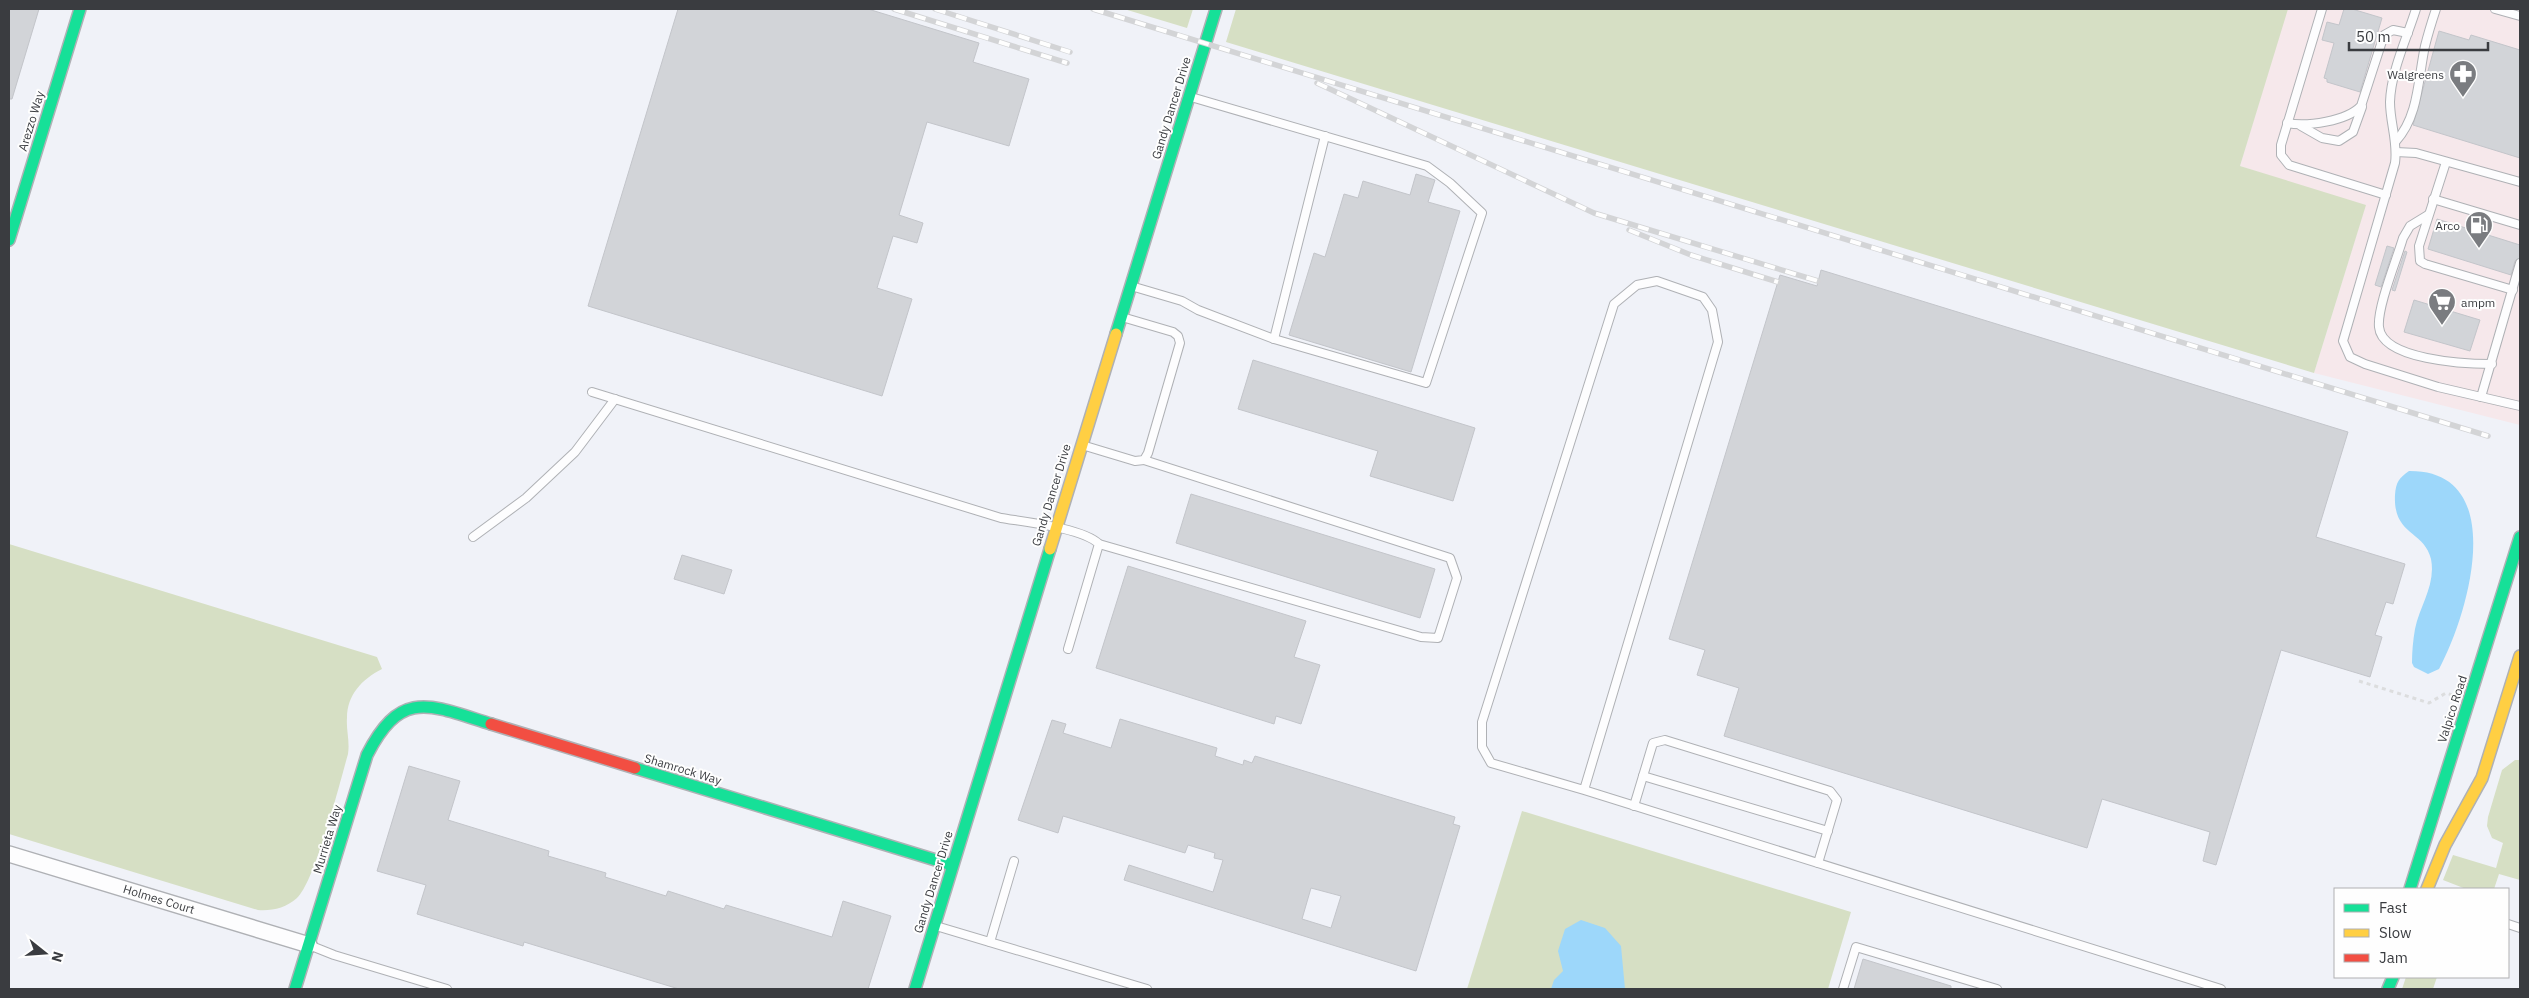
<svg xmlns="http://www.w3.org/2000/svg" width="2529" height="998" viewBox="0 0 2529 998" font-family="'IBM Plex Sans',sans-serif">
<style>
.commercial{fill:#f6e8eb}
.green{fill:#d6dfc4}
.water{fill:#9dd7fa}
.building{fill:#d2d4d8;stroke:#c3c5ca;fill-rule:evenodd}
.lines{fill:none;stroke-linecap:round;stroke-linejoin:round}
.lane-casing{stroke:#afb1b5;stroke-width:10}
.street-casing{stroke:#afb1b5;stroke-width:18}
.fast-casing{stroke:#afb1b5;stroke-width:14}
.slow-casing{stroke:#afb1b5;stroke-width:14}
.jam-casing{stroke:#afb1b5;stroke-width:14}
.path{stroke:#dcddde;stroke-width:3;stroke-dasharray:4 4;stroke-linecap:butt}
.lane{stroke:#fdfdfe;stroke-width:8}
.street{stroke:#fdfdfe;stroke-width:15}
.fast{stroke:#16e098;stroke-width:11}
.slow{stroke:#ffcf43;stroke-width:11}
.jam{stroke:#f24e42;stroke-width:11}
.rail-casing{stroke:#d3d4d6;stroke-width:5.5}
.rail{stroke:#fefefe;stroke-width:4;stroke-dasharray:11;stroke-linecap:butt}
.labels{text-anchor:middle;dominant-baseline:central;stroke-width:4;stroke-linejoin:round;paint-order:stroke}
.poi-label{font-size:12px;fill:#3a3c40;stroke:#fefefe;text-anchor:end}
.street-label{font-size:12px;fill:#3a3c40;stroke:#fefefe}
</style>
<rect width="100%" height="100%" fill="#f0f2f8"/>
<polygon class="commercial" points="2287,9 2520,9 2520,425 2314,373 2365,207 2240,166"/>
<g class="green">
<polygon points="1124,9 1193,9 1187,28"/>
<polygon points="1236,9 2288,9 2240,166 2366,205 2314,373 1226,42"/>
<path d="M9,544L377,657L382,669C362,679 347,695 347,718C346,730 350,741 348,754C340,782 315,882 297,898C286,908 272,911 258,910L9,834Z"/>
<polygon points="2515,760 2520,760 2520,880 2499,874 2494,889 2466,889 2443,880 2453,855 2496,868 2503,843 2492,838 2487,826 2488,817 2502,770"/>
<polygon points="1522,811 1851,912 1828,989 1467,989"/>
<polygon points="2406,977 2437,977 2433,989 2402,989"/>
</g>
<g class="water">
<path d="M2409,471C2511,470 2468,616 2439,669L2428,674L2414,667L2412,663C2412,652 2413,640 2415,629C2420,605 2436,585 2431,559C2424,530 2393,536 2395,495C2396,482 2399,478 2409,471Z"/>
<polygon points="1581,920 1605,928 1621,946 1625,989 1551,989 1554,980 1563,971 1558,951 1565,929"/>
</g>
<g class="building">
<polygon points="9,9 39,9 12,99 9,99"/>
<polygon points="678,9 868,9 979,43 973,62 1029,79 1009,146 927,122 899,215 923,223 917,243 893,236 877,288 912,299 882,396 588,306"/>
<polygon points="2344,9 2352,9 2382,18 2360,92 2327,82 2327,79 2324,78 2334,43 2322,40 2327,22 2339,25"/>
<polygon points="2439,31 2469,40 2471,35 2520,50 2520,158 2413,125"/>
<polygon points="1416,174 1435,180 1428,202 1460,211 1411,372 1289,335 1314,253 1325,257 1344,194 1358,198 1363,181 1410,195"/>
<polygon points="2437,219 2520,245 2520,258 2515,261 2511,275 2428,249"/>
<polygon points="2387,246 2394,248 2381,287 2375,285"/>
<polygon points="2405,251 2407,252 2395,291 2392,290"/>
<polygon points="1821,270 2348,432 2316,537 2405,564 2393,604 2386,602 2375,635 2382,637 2370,677 2281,650 2216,865 2203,861 2210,832 2102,799 2087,848 1724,736 1739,688 1697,675 1705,650 1669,639 1780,275 1817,286"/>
<polygon points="2414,300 2480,320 2470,351 2404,332"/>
<polygon points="1253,360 1475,428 1453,501 1370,476 1378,451 1238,409"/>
<polygon points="1191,494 1435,569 1420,618 1176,543"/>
<polygon points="682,555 732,570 724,594 674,579"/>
<polygon points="1128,566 1306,621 1294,657 1320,665 1301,724 1276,716 1274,724 1096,668"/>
<path d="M1120,719L1217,748L1215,756L1243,765L1244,760L1252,763L1255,756L1455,817L1453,824L1460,826L1416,971L1124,880L1129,865L1213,892L1223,860L1214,858L1215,853L1188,845L1185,853L1063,816L1058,833L1018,820L1052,720L1066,724L1063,733L1111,748ZM1311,888L1341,896L1331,928L1302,919Z"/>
<polygon points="409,766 460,781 448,820 549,851 548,856 606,873 605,877 666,896 668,891 724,909 726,905 832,937 843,901 891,916 868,989 679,989 524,942 523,946 417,914 426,885 377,871"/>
<polygon points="1863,959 1951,986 1951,989 1854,989"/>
</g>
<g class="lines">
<defs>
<g id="lane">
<polyline points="2322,9 2281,145 2281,155 2289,165 2386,195"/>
<path d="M2416,9C2407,38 2391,71 2390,102C2390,123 2398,142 2395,163L2343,341L2350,357L2365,364L2438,387L2520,406"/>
<polyline points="2495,9 2520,16"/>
<path d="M2287,123C2307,127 2347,121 2361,106L2384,35L2393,30L2408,33"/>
<polyline points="2301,126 2322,138 2339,141 2353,132 2362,107"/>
<path d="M2396,141C2419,116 2418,78 2425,46C2428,34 2432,21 2436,9"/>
<polyline points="2396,152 2416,153 2520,182"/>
<polyline points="2446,162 2419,246 2420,261 2425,264 2513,290"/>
<polyline points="2433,199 2520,225"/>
<path d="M2428,215L2410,226L2403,238C2397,259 2377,307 2379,327C2382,360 2465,364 2492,364"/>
<polyline points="1131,286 1182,301 1198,310 1274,339 1426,383 1482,213 1450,183 1427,166 1191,97"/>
<polyline points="1274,339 1325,136"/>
<path d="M592,392L1001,518C1025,522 1083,528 1099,544L1068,649"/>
<polyline points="2481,397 2520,263"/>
<polyline points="1082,445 1135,461 1144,460 1148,453 1180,343 1178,336 1173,332 1122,317"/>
<polyline points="473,537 526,498 575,452 615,399"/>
<polyline points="1099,544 1421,637 1438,638 1457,578 1450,558 1144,460"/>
<polyline points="1643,776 1828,831"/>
<polyline points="1584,790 1718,342 1712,310 1703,297 1657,281 1637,285 1614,304 1482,722 1482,747 1491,763 1584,790 2221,989"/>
<polyline points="1634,806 1653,743 1665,740 1830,791 1837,800 1818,863"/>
<polyline points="2508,924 2520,928"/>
<polyline points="936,926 1147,989"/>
<polyline points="990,942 1014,861"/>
<polyline points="309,945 334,955 447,989"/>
<polyline points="1843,989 1856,947 1997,989"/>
</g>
<polyline id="street" points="9,854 309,945"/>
<g id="fast">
<polyline points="9,240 80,9"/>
<polyline points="1116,334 1216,9"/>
<polyline points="635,768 952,865"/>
<polyline points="2410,889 2520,537"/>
<path d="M295,989L367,755C401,688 430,705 491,724"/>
<polyline points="915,989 1050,549"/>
<polyline points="2388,989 2393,977"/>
</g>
<g id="slow">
<polyline points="1050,549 1116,334"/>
<polyline points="2427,889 2445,845 2482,778 2520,656"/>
</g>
<polyline id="jam" points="491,724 635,768"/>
</defs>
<use href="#lane" class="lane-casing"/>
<use href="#street" class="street-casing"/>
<use href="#fast" class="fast-casing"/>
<use href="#slow" class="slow-casing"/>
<use href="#jam" class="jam-casing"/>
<polyline class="path" points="2359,681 2429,703 2446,693 2452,695"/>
<use href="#lane" class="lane"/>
<use href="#street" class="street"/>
<use href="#fast" class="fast"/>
<use href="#slow" class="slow"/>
<use href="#jam" class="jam"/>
<defs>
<g id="rail">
<polyline points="894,9 1067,63"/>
<polyline points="935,9 1070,52"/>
<polyline points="1093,9 2488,436"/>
<polyline points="1317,83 1594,213 1818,281"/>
<polyline points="1629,230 1691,255 1778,282"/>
</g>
</defs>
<use href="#rail" class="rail-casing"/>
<use href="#rail" class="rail"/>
</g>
<defs>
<symbol id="pharmacy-pin" viewBox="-11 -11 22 30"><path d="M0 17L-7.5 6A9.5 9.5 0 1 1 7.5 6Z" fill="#7a7c80" stroke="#fefefe"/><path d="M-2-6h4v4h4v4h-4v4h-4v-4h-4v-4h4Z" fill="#fff"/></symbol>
<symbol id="fuel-pin" viewBox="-11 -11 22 30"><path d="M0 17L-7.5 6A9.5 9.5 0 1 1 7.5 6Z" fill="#7a7c80" stroke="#fefefe"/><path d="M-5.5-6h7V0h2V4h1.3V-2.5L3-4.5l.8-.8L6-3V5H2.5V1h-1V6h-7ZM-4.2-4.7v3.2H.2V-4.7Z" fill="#fff"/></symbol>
<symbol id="supermarket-pin" viewBox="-11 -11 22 30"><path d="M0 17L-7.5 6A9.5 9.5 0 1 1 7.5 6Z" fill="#7a7c80" stroke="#fefefe"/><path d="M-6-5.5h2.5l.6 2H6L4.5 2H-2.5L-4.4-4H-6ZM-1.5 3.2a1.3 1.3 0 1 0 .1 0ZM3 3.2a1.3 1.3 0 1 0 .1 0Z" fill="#fff"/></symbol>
</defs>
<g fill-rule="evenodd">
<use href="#pharmacy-pin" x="2447" y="58" width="32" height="43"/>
<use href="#fuel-pin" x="2463" y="209" width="32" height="43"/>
<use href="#supermarket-pin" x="2426" y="286" width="32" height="43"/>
</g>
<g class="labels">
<g class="poi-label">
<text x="2444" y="74">Walgreens</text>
<text x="2460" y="225">Arco</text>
<text x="2461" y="302" text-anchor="start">ampm</text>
</g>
<g class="street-label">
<text transform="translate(1171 108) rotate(-73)">Gandy Dancer Drive</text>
<text transform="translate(31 121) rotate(-73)">Arezzo Way</text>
<text transform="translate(1051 495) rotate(-73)">Gandy Dancer Drive</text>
<text transform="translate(2452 709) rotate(-72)">Valpico Road</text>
<text transform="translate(683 769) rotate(17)">Shamrock Way</text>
<text transform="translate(327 839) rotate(-73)">Murrieta Way</text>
<text transform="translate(933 882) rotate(-73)">Gandy Dancer Drive</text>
<text transform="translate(159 899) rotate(17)">Holmes Court</text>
</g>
</g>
<rect width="2529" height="998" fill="none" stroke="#3a3c40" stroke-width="20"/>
<rect x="2334" y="888" width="175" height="90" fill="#fefefe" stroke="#b0b0b2"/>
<rect x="2344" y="904" width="25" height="8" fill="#16e098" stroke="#b0b0b2"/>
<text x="2379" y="913" font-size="15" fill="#3a3c40">Fast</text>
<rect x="2344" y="929" width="25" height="8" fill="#ffcf43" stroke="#b0b0b2"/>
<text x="2379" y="938" font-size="15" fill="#3a3c40">Slow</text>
<rect x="2344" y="954" width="25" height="8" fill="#f24e42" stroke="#b0b0b2"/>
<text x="2379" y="963" font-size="15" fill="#3a3c40">Jam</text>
<g transform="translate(45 953) rotate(107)" stroke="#fefefe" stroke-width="4" paint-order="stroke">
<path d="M0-4L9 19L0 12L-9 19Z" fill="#3a3c40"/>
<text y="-8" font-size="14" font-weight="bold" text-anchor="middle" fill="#3a3c40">N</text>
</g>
<path d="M2349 42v8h139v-8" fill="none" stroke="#3a3c40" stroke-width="2.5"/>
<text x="2356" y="42" font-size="15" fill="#3a3c40" stroke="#fefefe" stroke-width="4" paint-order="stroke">50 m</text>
</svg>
